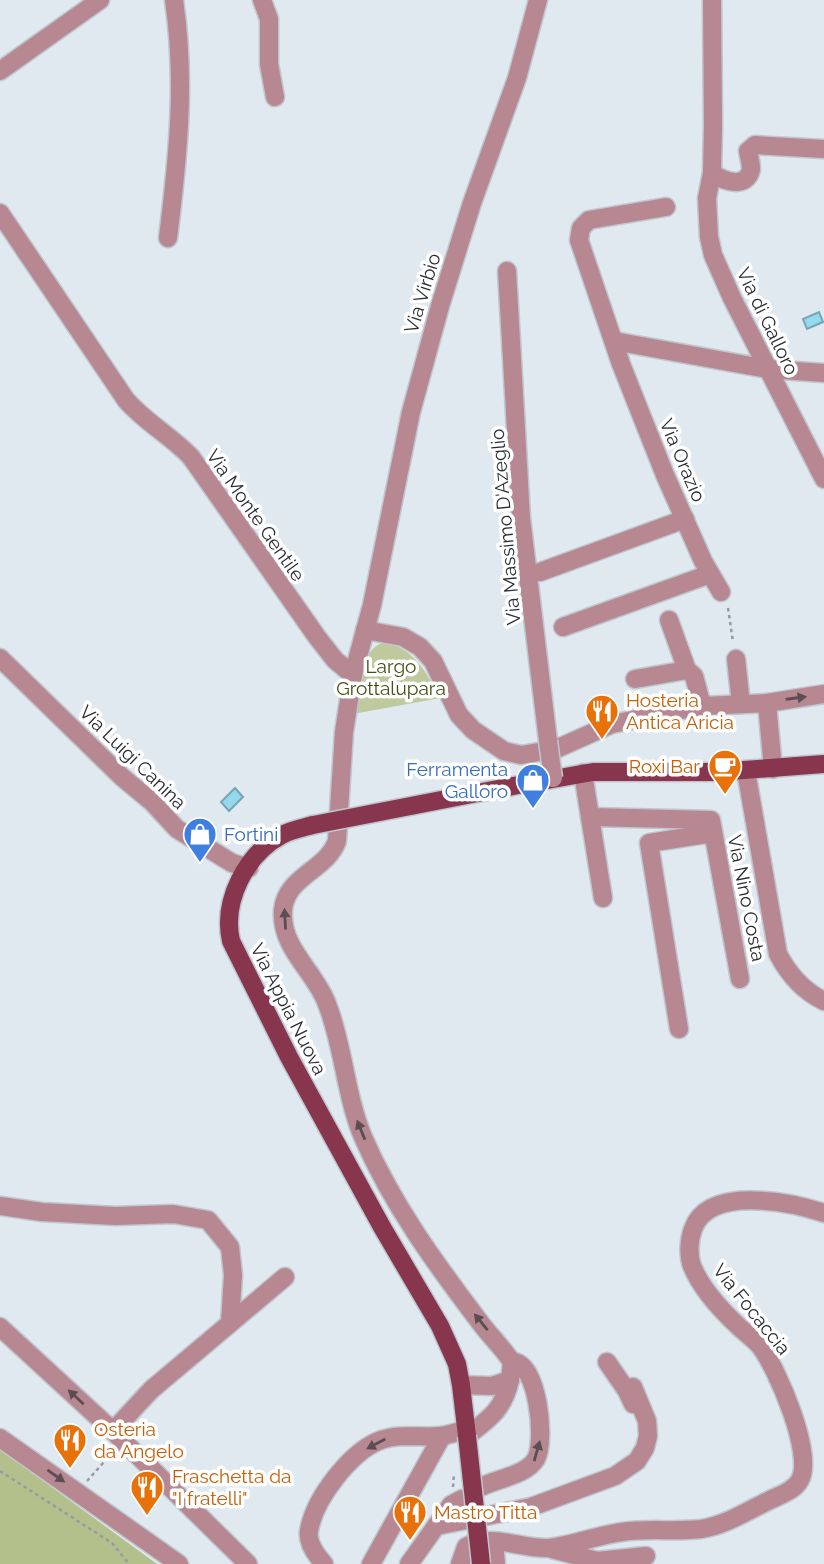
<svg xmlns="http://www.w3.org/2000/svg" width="824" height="1564" viewBox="0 0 824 1564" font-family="Raleway,sans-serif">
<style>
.green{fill:#bec99d}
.forest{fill:#b3c08b}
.water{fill:#95d9ec;stroke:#75a5b4;stroke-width:2}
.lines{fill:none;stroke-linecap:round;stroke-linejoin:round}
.minor-casing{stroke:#bfc6cd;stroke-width:21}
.major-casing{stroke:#bfc6cd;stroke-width:21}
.path{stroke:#959ba1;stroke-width:2.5;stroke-dasharray:3.5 3.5;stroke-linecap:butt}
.minor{stroke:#b88892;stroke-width:18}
.major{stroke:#87364d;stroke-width:18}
.minor-bridge-casing{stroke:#bfc6cd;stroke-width:21;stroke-linecap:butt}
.major-bridge-casing{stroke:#bfc6cd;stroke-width:21;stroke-linecap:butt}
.minor-bridge{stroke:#b88892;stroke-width:18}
.major-bridge{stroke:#87364d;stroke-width:18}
.oneway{fill:#5c4d52}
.labels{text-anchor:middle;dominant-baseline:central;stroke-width:7;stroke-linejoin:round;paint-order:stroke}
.street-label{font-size:19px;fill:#2a2d30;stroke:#fff}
.park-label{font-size:19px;fill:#444f13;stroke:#fff}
.food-label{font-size:19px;fill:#c56008;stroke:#fff;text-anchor:start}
.shop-label{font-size:19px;fill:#366cbe;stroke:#fff;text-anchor:end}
</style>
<rect width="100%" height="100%" fill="#e0e8f0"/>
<path class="green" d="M385,642C413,648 428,674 440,698L353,714C357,694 360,647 385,642Z"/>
<polygon class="forest" points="0,1450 13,1459 157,1564 0,1564"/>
<g class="water">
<polygon points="819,312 823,322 807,329 803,319"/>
<polygon points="235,788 243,797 229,811 221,802"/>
</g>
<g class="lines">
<defs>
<g id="minor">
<polyline points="262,0 269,19 269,64 275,97"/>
<polyline points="712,0 713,125 712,173 707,198 709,237 713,255 732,298 824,479"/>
<polyline points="0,71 100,0"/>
<path d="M712,173C723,181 747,190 751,169C751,163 749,157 748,151L755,145L824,149"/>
<polyline points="666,207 589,220 581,228 579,240 621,364 665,475 703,561 721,592"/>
<path d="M0,213L126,400C145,422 171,436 191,457L317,637L335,660L353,675"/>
<path d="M168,238C178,157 186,81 174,0"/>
<polyline points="507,271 521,518 548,741"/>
<polyline points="614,341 768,369 824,373"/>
<polyline points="540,572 685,519"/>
<polyline points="669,620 687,670 694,676 702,706"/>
<polyline points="563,627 710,574"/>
<polyline points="365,630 403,637 420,647 433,661 459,715 473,730 504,751 521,755 556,749 612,724 702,706 767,703 824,694"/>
<polyline points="0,658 122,777 152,802 177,829 232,863 249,868"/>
<polyline points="736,659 741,704"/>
<polyline points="635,679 687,670"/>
<polyline points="767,703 773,769"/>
<path d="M746,771L778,954C789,975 803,991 824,1001"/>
<polyline points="583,773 590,817 711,820 740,979"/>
<polyline points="590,817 603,898"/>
<polyline points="679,1029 649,843 713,833"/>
<polyline points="0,1206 42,1212 115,1216 173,1214 208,1220 230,1247 233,1275 230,1323"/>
<polyline points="0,1327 113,1431 248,1564"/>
<polyline points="607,1362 627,1391 633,1404"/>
<path d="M510,1380L512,1362C502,1347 489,1335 479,1321C435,1263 392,1204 363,1137C345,1094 344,1047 327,1004C315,971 280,948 283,910C286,876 327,870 337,841L344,732L353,675L372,605L411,412L440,306L472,203L517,78L538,0"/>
<path d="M461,1385L492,1386L510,1380C503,1410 490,1418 467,1436"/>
<polyline points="113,1431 151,1390 285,1277"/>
<polyline points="0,1438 179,1564"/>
<path d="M483,1486C500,1478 526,1475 536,1459C546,1441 538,1361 512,1362"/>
<polyline points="436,1526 531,1507 615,1476 637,1461 645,1448 648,1436 647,1421 633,1387"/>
<polyline points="494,1542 496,1564"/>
<polyline points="552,1549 597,1561 646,1556"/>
<path d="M324,1564C316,1555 307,1543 309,1531C314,1499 351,1451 381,1440C400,1433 421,1438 440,1436C449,1435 458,1432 466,1429"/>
<polyline points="371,1564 442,1436"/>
<polyline points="409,1564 451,1505 462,1499"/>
<path d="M460,1564L466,1547C490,1532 524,1550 549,1548C574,1545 598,1535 622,1532C648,1528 675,1532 701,1529C726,1525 747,1511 770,1500C780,1495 794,1491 800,1480C814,1454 777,1368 760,1346C753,1338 744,1332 737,1325C720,1309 701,1288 692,1266C688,1255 689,1240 693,1229C709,1185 791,1202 824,1213"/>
</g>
<g id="major">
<polyline points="513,786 593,772 717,772 824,764"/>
<path d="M313,825C302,828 291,830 282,835C246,854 222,901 231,941L289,1057L382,1227L440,1326L457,1364L461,1385L467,1436"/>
</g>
</defs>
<use href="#minor" class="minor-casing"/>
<use href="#major" class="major-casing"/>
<g class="path">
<polyline points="728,608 733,642"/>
<polyline points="0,1471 112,1543 129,1564"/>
<polyline points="87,1481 113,1452"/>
<polyline points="453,1487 454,1473"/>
</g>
<use href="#minor" class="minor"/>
<use href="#major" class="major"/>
<defs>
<polyline id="minor-bridge" points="548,741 553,778"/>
<g id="major-bridge">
<polyline points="313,825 513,786"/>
<polyline points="467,1436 481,1564"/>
</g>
</defs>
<use href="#minor-bridge" class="minor-bridge-casing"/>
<use href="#major-bridge" class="major-bridge-casing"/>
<use href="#minor-bridge" class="minor-bridge"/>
<use href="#major-bridge" class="major-bridge"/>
</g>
<defs><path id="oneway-solid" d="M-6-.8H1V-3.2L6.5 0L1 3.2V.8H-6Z" transform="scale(1.75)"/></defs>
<g class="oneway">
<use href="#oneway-solid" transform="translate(796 698) rotate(-8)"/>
<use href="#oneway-solid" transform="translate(285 919) rotate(-93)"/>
<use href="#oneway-solid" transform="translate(361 1130) rotate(-112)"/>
<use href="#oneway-solid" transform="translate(481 1322) rotate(-129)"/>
<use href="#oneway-solid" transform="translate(76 1397) rotate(-137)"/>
<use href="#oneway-solid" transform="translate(376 1444) rotate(152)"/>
<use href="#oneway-solid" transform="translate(537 1451) rotate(-74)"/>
<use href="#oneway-solid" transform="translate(56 1476) rotate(35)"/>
</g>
<defs>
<symbol id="restaurant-pin" viewBox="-11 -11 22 30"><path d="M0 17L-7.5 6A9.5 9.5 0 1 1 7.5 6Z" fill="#e8710a" stroke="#fff"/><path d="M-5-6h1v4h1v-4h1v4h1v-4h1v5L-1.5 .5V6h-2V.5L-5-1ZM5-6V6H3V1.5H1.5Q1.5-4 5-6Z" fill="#fff"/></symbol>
<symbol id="cafe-pin" viewBox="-11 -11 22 30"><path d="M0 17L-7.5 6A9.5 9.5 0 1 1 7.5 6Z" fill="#e8710a" stroke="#fff"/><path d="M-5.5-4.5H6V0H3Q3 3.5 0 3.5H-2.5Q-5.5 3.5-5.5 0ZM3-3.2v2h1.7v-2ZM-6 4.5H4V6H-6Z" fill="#fff"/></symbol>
<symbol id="shop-pin" viewBox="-11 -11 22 30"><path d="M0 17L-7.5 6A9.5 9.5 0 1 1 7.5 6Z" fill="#3f7fe0" stroke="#fff"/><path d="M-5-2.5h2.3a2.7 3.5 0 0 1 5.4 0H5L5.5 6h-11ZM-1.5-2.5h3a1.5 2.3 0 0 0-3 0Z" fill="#fff"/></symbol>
</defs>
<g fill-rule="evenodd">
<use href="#restaurant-pin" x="583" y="692" width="38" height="52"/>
<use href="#cafe-pin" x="706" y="747" width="38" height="52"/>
<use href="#shop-pin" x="514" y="761" width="38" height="52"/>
<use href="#shop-pin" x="181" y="815" width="38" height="52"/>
<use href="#restaurant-pin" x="51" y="1421" width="38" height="52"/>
<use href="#restaurant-pin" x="128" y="1468" width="38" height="52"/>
<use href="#restaurant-pin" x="391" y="1493" width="38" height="52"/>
</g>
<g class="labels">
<g class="street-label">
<text transform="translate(422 293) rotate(-73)">Via Virbio</text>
<text transform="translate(768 321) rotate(64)">Via di Galloro</text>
<text transform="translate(683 460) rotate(67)">Via Orazio</text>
<text transform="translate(256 515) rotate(55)">Via Monte Gentile</text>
<text transform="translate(505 527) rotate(-95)">Via Massimo D'Azeglio</text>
<text transform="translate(133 757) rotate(44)">Via Luigi Canina</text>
<text transform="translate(747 898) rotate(79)">Via Nino Costa</text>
<text transform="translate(289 1009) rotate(63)">Via Appia Nuova</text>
<text transform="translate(752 1309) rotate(51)">Via Focaccia</text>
</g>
<g class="park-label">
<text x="391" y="666">Largo<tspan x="391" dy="22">Grottalupara</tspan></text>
</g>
<g class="food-label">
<text x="626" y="700">Hosteria<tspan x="626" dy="22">Antica Aricia</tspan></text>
<text x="700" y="766" text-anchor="end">Roxi Bar</text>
<text x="94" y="1429">Osteria<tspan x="94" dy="22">da Angelo</tspan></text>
<text x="172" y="1476">Fraschetta da<tspan x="172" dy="22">"I fratelli"</tspan></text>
<text x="434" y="1512">Mastro Titta</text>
</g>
<g class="shop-label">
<text x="508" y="769">Ferramenta<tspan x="508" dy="22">Galloro</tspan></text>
<text x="224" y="834" text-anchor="start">Fortini</text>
</g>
</g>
</svg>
